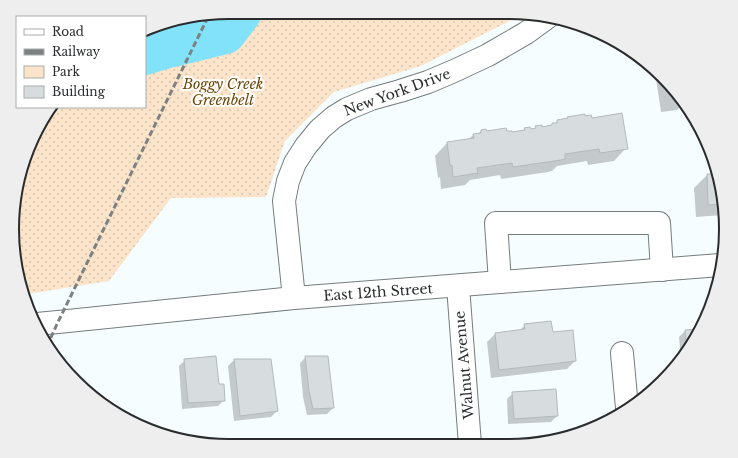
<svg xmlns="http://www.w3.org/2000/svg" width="738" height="458" viewBox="0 0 738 458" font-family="'Libre Baskerville',serif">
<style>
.green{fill:url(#green-dots)}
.shadow{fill:#0003}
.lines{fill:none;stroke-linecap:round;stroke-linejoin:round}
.river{stroke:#81e2f9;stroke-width:42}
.building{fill:#d7dddf;stroke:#b4babc}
.minor-casing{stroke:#767c7d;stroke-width:24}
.minor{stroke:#fff;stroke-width:22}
.rail{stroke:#7d8182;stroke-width:3;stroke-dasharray:6 3;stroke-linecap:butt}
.labels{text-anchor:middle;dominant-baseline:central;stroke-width:4;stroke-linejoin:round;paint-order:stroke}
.park-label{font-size:14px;font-style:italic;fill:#6f4504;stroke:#fff}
.street-label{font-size:14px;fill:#2a2c2d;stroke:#fff}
.rim{fill:none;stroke:#2a2c2d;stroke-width:2}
</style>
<defs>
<pattern id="green-dots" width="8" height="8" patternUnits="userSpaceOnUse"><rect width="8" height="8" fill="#fbe4ca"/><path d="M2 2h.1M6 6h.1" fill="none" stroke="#d7c4ae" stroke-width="1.8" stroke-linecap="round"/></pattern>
</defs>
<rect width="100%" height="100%" fill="#f6fdff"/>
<polygon class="green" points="229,12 523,14 421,66 334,92 285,141 266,197 171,198 109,281 34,293 23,294 19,285 12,229 24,159 51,107 145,107 145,31 159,23"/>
<g class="shadow">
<polygon points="658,77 683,105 682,105 677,110 661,112 656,79"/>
<polygon points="584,117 591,119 626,148 614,161 588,165 587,161 557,166 552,171 548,172 501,179 500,175 470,180 465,185 441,189 440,177 438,178 435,156 447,143 468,140 473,135 478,134 481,131 486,132 511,133 522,131 525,129 530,130 534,129 536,127 541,128 550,127 558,121 566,120 568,118"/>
<polygon points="707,175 715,175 724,201 723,215 696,217 694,188"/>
<polygon points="525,325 552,333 575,361 567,369 491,378 487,342 495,334 519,331"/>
<polygon points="685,331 696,331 681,361 679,337"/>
<polygon points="306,357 333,408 327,414 307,415 303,397 300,363"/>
<polygon points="185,360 218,385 224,400 218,406 182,409 179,366"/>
<polygon points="234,360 277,411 271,417 234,421 228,366"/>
<polygon points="513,393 557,416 551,422 508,424 507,399"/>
<polygon points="520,440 551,441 523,446 515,445"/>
</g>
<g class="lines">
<polyline class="river" points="145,54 168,47 225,33 241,12"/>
</g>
<g class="building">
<polygon points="672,92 679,100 674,100"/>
<polygon points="622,113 628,149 600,153 599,149 565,154 565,159 561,160 513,167 512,163 477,168 478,173 453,177 452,165 450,166 447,142 474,138 473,134 481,133 481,130 486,129 487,131 506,128 507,131 512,131 512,132 525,130 524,128 530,127 531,129 536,128 535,126 542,125 542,127 552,125 552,123 557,123 557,120 568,118 567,117 585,114 585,116 591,115 592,118"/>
<polygon points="707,174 715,174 724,201 724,204 708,205"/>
<polygon points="551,321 553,332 573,330 576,361 499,370 495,333 525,329 524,324"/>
<polygon points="697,329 687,350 685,330"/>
<polygon points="216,356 219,384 224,384 225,401 188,403 184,359"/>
<polygon points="305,356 328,356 334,408 313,409 309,391"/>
<polygon points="234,359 271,359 278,411 240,416"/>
<polygon points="556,389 558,416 514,419 512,392"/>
<polygon points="575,435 565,439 564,439 564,436"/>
<polygon points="551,438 552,441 520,446 520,439"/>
</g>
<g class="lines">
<defs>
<g id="minor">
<polyline points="500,282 496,223 659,223 662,270"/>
<polyline points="458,286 470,445"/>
<polyline points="294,298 284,201 288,181 295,163 306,146 320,129 334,117 347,109 371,99 400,91 428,82 454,71 488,55 526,33 548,17"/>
<polyline points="37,324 58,322 294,298 720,265"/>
<polyline points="622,353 627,408"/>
</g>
</defs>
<use href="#minor" class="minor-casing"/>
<use href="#minor" class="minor"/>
<polyline class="rail" points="47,346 58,322 209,15"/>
</g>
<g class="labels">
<g class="park-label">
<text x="223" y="84">Boggy Creek<tspan x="223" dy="16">Greenbelt</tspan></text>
</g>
<g class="street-label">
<text transform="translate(397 92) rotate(-20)">New York Drive</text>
<text transform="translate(378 292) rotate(-4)">East 12th Street</text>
<text transform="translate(464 365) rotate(-95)">Walnut Avenue</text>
</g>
</g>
<path d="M0 0H738V458H0ZM229 19H509A210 210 0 0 1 719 229V229A210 210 0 0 1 509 439H229A210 210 0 0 1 19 229V229A210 210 0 0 1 229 19Z" fill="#eee" fill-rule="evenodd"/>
<path class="rim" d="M229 19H509A210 210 0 0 1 719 229V229A210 210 0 0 1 509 439H229A210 210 0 0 1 19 229V229A210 210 0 0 1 229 19Z"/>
<rect x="16" y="16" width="130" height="92" fill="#ffffff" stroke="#aaabab"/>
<rect x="24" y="29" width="20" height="6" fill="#ffffff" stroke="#aaabab"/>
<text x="52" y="36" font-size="12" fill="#2a2c2d">Road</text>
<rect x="24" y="49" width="20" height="6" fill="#7d8182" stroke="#aaabab"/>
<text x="52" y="56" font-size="12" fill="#2a2c2d">Railway</text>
<rect x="24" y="66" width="20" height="12" fill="#fbe4ca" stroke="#aaabab"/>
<text x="52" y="76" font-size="12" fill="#2a2c2d">Park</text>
<rect x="24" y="86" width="20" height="12" fill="#d7dddf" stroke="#aaabab"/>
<text x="52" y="96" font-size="12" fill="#2a2c2d">Building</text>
</svg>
